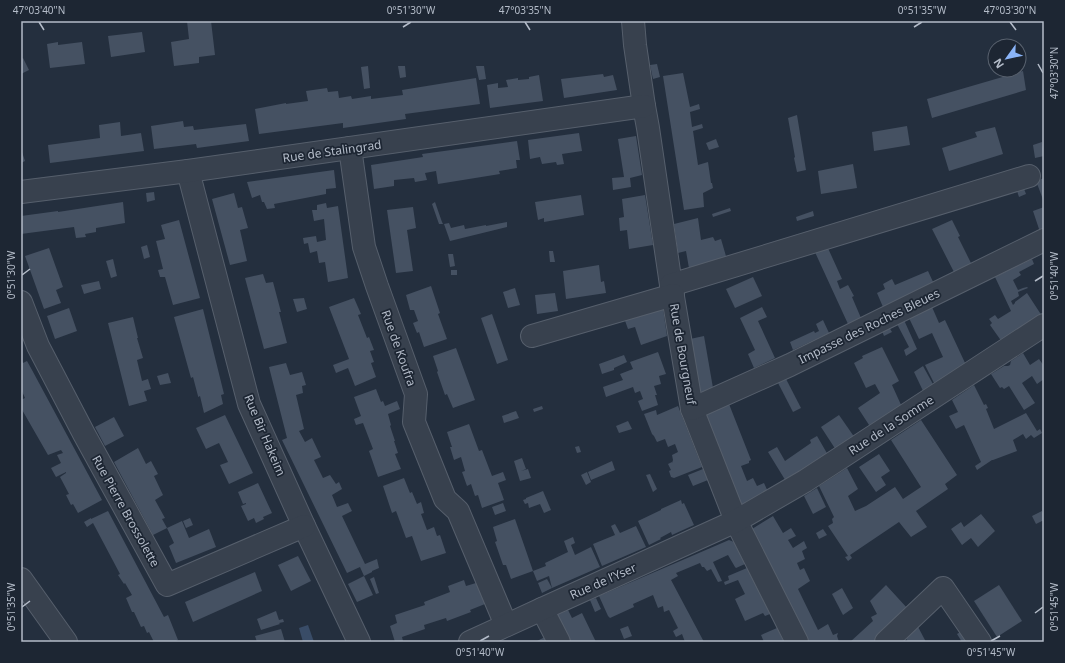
<svg xmlns="http://www.w3.org/2000/svg" width="1065" height="663" viewBox="0 0 1065 663" font-family="'Noto Sans',sans-serif">
<style>
.water{fill:#394c67}
.building{fill:#455162}
.lines{fill:none;stroke-linecap:round;stroke-linejoin:round}
.minor-casing{stroke:#565f6c;stroke-width:24}
.minor{stroke:#38414e;stroke-width:22}
.ticks{fill:none;stroke:#b4bcc9;stroke-width:1.5}
.labels{text-anchor:middle;dominant-baseline:central;stroke-width:3.5;stroke-linejoin:round;paint-order:stroke}
.street-label{font-size:12px;fill:#b4bcc9;stroke:#1d2633}
.neatline{fill:none;stroke:#b4bcc9;stroke-width:1.5}
.ticks-label{font-size:10px;text-anchor:middle;fill:#b4bcc9}
</style>
<rect width="100%" height="100%" fill="#242f3e"/>
<polygon class="water" points="308,625 314,642 303,642 299,628"/>
<g class="building">
<polygon points="187,21 211,21 215,55 199,57 199,63 174,66 171,42 189,39"/>
<polygon points="142,32 145,52 111,57 108,36"/>
<polygon points="58,42 58,45 82,42 85,64 50,68 47,44"/>
<polygon points="23,58 29,70 21,74 21,59"/>
<polygon points="657,64 660,77 653,79 650,65"/>
<polygon points="368,66 370,88 364,89 361,67"/>
<polygon points="398,66 405,66 406,77 400,78"/>
<polygon points="476,66 484,66 486,79 479,80"/>
<polygon points="1023,71 1026,90 932,118 927,99"/>
<polygon points="683,73 690,107 699,104 700,109 690,112 692,127 702,124 703,128 693,131 698,165 708,162 711,183 712,183 713,188 703,193 704,207 684,210 663,76"/>
<polygon points="603,74 604,77 613,75 617,90 564,98 561,79"/>
<polygon points="539,75 543,101 490,108 487,85 498,83 498,88 508,87 506,80 518,78 518,80 529,79 529,77"/>
<polygon points="476,78 480,104 405,114 406,119 343,128 343,123 259,134 255,109 286,103 286,104 308,101 306,91 327,88 328,92 338,91 339,98 351,96 352,99 371,96 371,99 403,95 402,90"/>
<polygon points="797,115 806,170 797,172 794,158 795,157 788,118"/>
<polygon points="183,121 184,127 193,126 194,130 246,124 249,141 197,148 196,144 154,149 151,126"/>
<polygon points="120,122 121,136 141,133 144,151 50,163 48,145 100,138 99,125"/>
<polygon points="907,126 910,145 874,151 872,132"/>
<polygon points="995,127 1003,154 949,171 942,148 977,137 975,132"/>
<polygon points="579,133 582,151 562,154 564,164 557,165 556,162 542,164 540,157 530,159 528,140"/>
<polygon points="636,136 642,175 630,178 631,187 613,190 612,178 624,177 618,139"/>
<polygon points="716,139 719,147 709,150 706,143"/>
<polygon points="517,141 520,160 516,160 517,168 499,171 500,174 438,184 436,171 425,173 427,180 415,182 414,178 394,180 394,186 374,189 371,165 423,157 422,154"/>
<polygon points="1042,142 1044,156 1035,158 1033,145"/>
<polygon points="21,149 25,161 21,163"/>
<polygon points="853,164 857,188 821,194 818,171"/>
<polygon points="334,170 336,188 326,189 326,194 274,204 275,208 267,209 264,202 262,202 260,195 252,198 247,182"/>
<polygon points="1044,178 1044,202 1036,181"/>
<polygon points="1023,186 1026,194 1019,197 1016,188"/>
<polygon points="154,192 155,200 147,202 146,193"/>
<polygon points="234,193 238,208 242,207 248,228 240,230 247,261 230,265 212,199"/>
<polygon points="581,195 584,215 544,222 544,218 538,220 535,202"/>
<polygon points="645,195 653,245 629,249 627,230 620,231 619,218 624,217 622,199"/>
<polygon points="123,202 125,223 96,228 96,232 85,234 86,237 76,238 74,227 21,234 21,216 58,211 58,212"/>
<polygon points="435,202 442,222 443,224 439,224 432,204"/>
<polygon points="326,203 327,208 338,206 348,278 328,282 325,262 319,263 317,251 310,253 308,243 304,244 303,238 316,236 317,242 326,240 324,219 314,221 312,210 317,210 317,205"/>
<polygon points="413,207 416,228 407,230 413,271 396,273 387,210"/>
<polygon points="1044,207 1044,231 1040,232 1033,211"/>
<polygon points="730,208 731,211 713,217 712,214"/>
<polygon points="813,211 814,216 797,221 796,217"/>
<polygon points="698,218 701,240 713,237 715,241 721,239 728,263 690,274 686,251 678,253 674,224"/>
<polygon points="179,220 200,298 173,305 165,277 160,277 158,270 163,269 156,241 165,239 161,225"/>
<polygon points="952,220 960,236 958,237 972,265 955,274 932,229"/>
<polygon points="507,222 507,227 450,241 444,224 449,223 451,228 464,225 465,229 486,225 486,226"/>
<polygon points="147,245 150,257 144,259 141,247"/>
<polygon points="827,246 842,279 837,281 840,289 848,285 854,296 852,297 861,318 848,324 814,250"/>
<polygon points="49,248 63,287 56,290 61,303 44,309 25,256"/>
<polygon points="549,251 553,251 555,262 550,262"/>
<polygon points="448,254 453,254 455,266 450,267"/>
<polygon points="113,259 117,276 111,278 106,261"/>
<polygon points="1032,259 1034,264 1019,272 1021,275 1013,280 1018,290 1023,288 1027,287 1028,288 1018,292 1019,296 1011,301 1013,305 1015,303 1015,302 1027,293 1042,316 1002,342 990,325 992,323 989,319 995,315 998,319 1011,311 995,277"/>
<polygon points="599,265 601,282 604,281 606,293 566,299 563,271"/>
<rect x="451" y="270" width="6" height="5"/>
<polygon points="928,271 934,284 883,307 877,293 885,289 883,284 892,279 895,285"/>
<polygon points="263,274 266,283 273,282 281,312 279,312 287,343 264,349 245,278"/>
<polygon points="753,277 762,296 735,308 726,289"/>
<polygon points="99,281 101,289 84,294 81,285"/>
<polygon points="431,286 440,313 438,314 447,339 424,347 419,332 417,333 413,323 418,321 414,310 410,310 406,295"/>
<polygon points="515,288 520,305 508,308 503,292"/>
<polygon points="555,293 558,311 537,314 535,295"/>
<polygon points="304,298 307,309 297,312 293,299"/>
<polygon points="354,298 361,314 358,315 367,338 369,337 374,350 370,351 374,362 371,363 376,377 355,386 348,368 336,373 333,365 349,359 329,307"/>
<polygon points="662,302 667,336 641,345 635,327 628,329 623,315"/>
<polygon points="762,307 767,317 758,321 775,358 754,368 748,354 755,350 740,318"/>
<polygon points="932,307 939,323 945,320 966,365 935,385 925,365 943,357 932,333 919,339 909,318"/>
<polygon points="69,308 77,331 55,339 47,316"/>
<polygon points="203,309 224,394 221,395 223,404 204,413 200,396 198,397 198,396 193,377 191,378 174,317"/>
<polygon points="492,314 508,360 497,364 481,318"/>
<polygon points="133,317 138,338 137,338 143,358 137,360 142,381 148,379 151,389 144,391 147,401 129,406 108,323"/>
<polygon points="823,320 829,333 793,350 790,342 814,331 815,333 819,331 816,324"/>
<polygon points="904,320 917,349 906,356 904,350 909,347 897,324"/>
<polygon points="889,327 892,332 884,336 882,331"/>
<polygon points="704,336 713,388 699,394 690,339"/>
<polygon points="882,347 899,381 892,385 902,407 871,428 858,408 880,393 875,384 866,388 854,363 863,358 862,356"/>
<polygon points="456,348 475,400 453,408 447,394 445,395 437,372 438,371 433,356"/>
<polygon points="658,352 666,374 659,376 661,384 654,386 657,395 655,395 658,405 642,411 638,401 643,399 640,391 635,393 633,387 606,397 603,387 623,380 620,374 633,369 630,362"/>
<polygon points="1023,353 1030,365 1039,359 1044,366 1044,379 1037,384 1032,376 1022,383 1035,403 1024,410 1009,386 1004,389 1002,387 1000,388 991,374 1004,366 1008,366 1010,365 1011,361"/>
<polygon points="624,355 627,362 614,368 614,370 602,374 599,364"/>
<polygon points="21,359 23,363 27,361 32,370 102,500 78,513 73,504 71,505 66,495 69,494 60,477 66,473 66,472 56,477 51,468 61,463 57,455 63,453 61,450 48,455 21,408 21,400 25,398 21,389"/>
<polygon points="286,363 290,375 302,372 306,385 302,386 303,393 296,395 304,429 299,431 305,442 312,438 321,457 314,460 323,478 330,475 336,484 339,482 342,489 332,495 337,507 348,503 352,511 342,516 365,564 377,559 379,568 372,571 372,572 364,576 360,567 347,573 282,440 287,438 269,367"/>
<polygon points="923,366 934,386 924,393 914,372"/>
<polygon points="168,373 171,383 160,385 157,376"/>
<polygon points="785,377 801,408 793,412 777,381"/>
<polygon points="974,385 984,405 986,404 988,408 986,409 994,429 1026,413 1037,431 1040,429 1042,433 1034,438 1031,435 1026,439 1023,434 1013,440 1017,451 993,460 992,460 977,470 975,466 981,462 964,425 956,429 949,416 958,412 952,400"/>
<polygon points="376,389 381,402 383,401 385,406 397,401 400,409 388,414 391,425 390,426 395,441 394,441 398,453 395,454 401,469 378,477 369,451 373,449 363,423 356,425 354,419 361,416 354,397"/>
<polygon points="729,404 751,460 749,461 749,463 741,466 747,481 753,478 757,486 764,483 769,494 741,506 704,416"/>
<polygon points="542,406 543,409 534,412 533,409"/>
<polygon points="678,406 702,467 674,478 671,477 669,471 671,470 668,464 672,462 672,463 673,460 672,455 678,452 675,444 668,447 665,439 657,442 654,436 652,434 644,414 656,410 657,415"/>
<polygon points="516,411 519,418 504,423 502,416"/>
<polygon points="225,415 253,473 229,484 220,465 228,462 219,443 206,449 196,428"/>
<polygon points="839,415 855,438 836,450 821,427"/>
<polygon points="114,417 124,436 105,446 95,427"/>
<polygon points="921,420 957,475 945,484 948,489 916,511 927,527 911,537 899,522 850,555 852,558 848,561 845,557 848,556 828,526 833,523 832,519 834,517 819,486 847,468 858,489 848,496 855,511 866,506 895,487 903,499 921,487 891,440"/>
<polygon points="628,421 632,429 619,433 616,426"/>
<polygon points="469,424 479,451 482,450 492,476 503,472 506,480 498,483 504,500 482,508 478,495 475,496 471,484 467,486 462,472 465,471 461,457 454,460 450,447 452,447 447,432"/>
<polygon points="817,436 828,455 787,483 768,452 777,447 785,461 811,443 810,440"/>
<polygon points="579,446 581,452 577,453 575,447"/>
<polygon points="138,448 146,464 151,461 158,474 154,476 163,495 155,500 165,518 162,519 167,528 182,521 189,538 209,529 216,547 176,563 169,546 174,543 167,528 153,535 114,462"/>
<polygon points="879,454 890,471 881,477 886,485 876,492 859,467"/>
<polygon points="522,458 526,469 521,471 528,469 531,478 520,481 514,461"/>
<polygon points="612,461 615,470 591,480 588,472"/>
<polygon points="703,469 708,480 693,486 688,475"/>
<polygon points="587,472 591,482 586,485 581,475"/>
<polygon points="650,474 657,489 653,492 646,475"/>
<polygon points="404,478 410,493 412,492 417,504 421,502 424,513 421,514 427,530 434,527 437,536 440,535 446,553 421,561 412,536 406,538 396,511 392,513 383,486"/>
<polygon points="258,483 272,513 263,517 264,519 256,523 254,518 248,521 241,506 246,504 246,503 243,504 238,492"/>
<polygon points="817,488 826,507 813,514 804,496"/>
<polygon points="543,491 551,510 544,513 540,504 529,508 528,503 525,504 523,500 526,499 526,498"/>
<polygon points="681,500 682,504 684,503 694,525 672,535 671,532 660,538 661,539 649,545 638,521 661,510 661,509"/>
<polygon points="503,503 506,511 495,515 492,507"/>
<polygon points="108,511 164,617 168,615 178,640 174,642 154,642 149,632 147,633 144,626 141,627 134,612 132,612 126,598 132,595 125,583 124,584 118,575 120,574 93,523 87,527 84,522 91,518 91,519"/>
<polygon points="1042,511 1044,515 1044,520 1036,524 1032,516"/>
<polygon points="981,514 995,531 978,547 971,538 962,545 951,529 961,522 964,527"/>
<polygon points="773,516 783,533 791,528 796,536 788,540 793,548 804,541 807,548 802,551 805,559 797,563 800,570 804,568 810,581 798,589 818,630 828,624 833,635 838,633 837,636 839,642 808,642 773,573 752,529"/>
<polygon points="190,518 193,525 186,528 183,521"/>
<polygon points="515,519 533,571 546,566 545,563 568,552 564,541 573,537 575,543 571,545 575,555 591,547 600,567 552,588 549,576 537,581 533,571 511,579 506,565 503,565 495,542 497,541 493,527"/>
<polygon points="615,524 620,533 636,526 646,547 602,566 593,544 615,535 611,526"/>
<polygon points="823,529 827,535 819,539 816,533"/>
<polygon points="729,540 734,542 745,564 736,568 735,567 728,555 713,562 722,581 718,582 711,569 707,571 704,567 702,567 700,563 676,573 678,576 671,580 704,642 685,642 682,634 676,637 673,631 678,628 669,610 664,612 663,606 658,608 653,595 633,604 634,607 610,618 608,616 599,596"/>
<polygon points="298,556 311,581 291,591 278,565"/>
<polygon points="747,568 770,614 765,616 763,613 745,621 735,599 745,594 738,580 725,585 724,582 729,580 728,576"/>
<polygon points="255,572 262,591 193,622 185,602"/>
<polygon points="364,576 373,595 357,602 348,584"/>
<polygon points="374,577 379,593 376,594 370,579"/>
<polygon points="547,579 552,588 542,593 538,583"/>
<polygon points="464,580 466,586 476,583 485,604 470,610 471,612 447,621 446,618 424,625 425,629 402,637 403,641 395,642 390,626 397,623 395,615 425,605 424,602 450,592 448,586"/>
<polygon points="886,585 908,609 873,642 850,642 873,621 871,617 877,614 870,601"/>
<polygon points="999,585 1022,621 997,637 974,601"/>
<polygon points="842,588 853,608 843,615 832,594"/>
<polygon points="596,598 601,609 595,612 590,600"/>
<polygon points="568,610 572,618 582,613 596,642 567,642 553,617"/>
<polygon points="276,611 279,620 283,619 284,622 279,623 280,624 261,630 257,619"/>
<polygon points="916,623 926,642 908,642 904,634"/>
<polygon points="628,626 632,636 624,639 620,629"/>
<polygon points="777,628 784,642 764,642 761,635"/>
<polygon points="281,629 285,642 257,642 255,636"/>
<polygon points="962,631 969,642 962,642 957,634"/>
<polygon points="545,637 547,642 535,642"/>
</g>
<g class="lines">
<defs>
<g id="minor">
<polyline points="633,21 635,45 644,106 648,128 671,285 692,409 736,521 797,642"/>
<polyline points="350,148 364,247 377,286 416,394 414,422 445,499 458,511 506,625"/>
<polyline points="188,171 249,404 304,526 359,642"/>
<polyline points="21,192 188,171 644,106"/>
<polyline points="671,285 1029,176"/>
<polyline points="21,302 38,346 84,434 167,585 304,526"/>
<polyline points="532,336 673,295"/>
<polyline points="692,409 790,365 1044,240"/>
<polyline points="21,579 66,642"/>
<polyline points="542,609 559,642"/>
<polyline points="470,642 542,609 736,521 805,481 1044,325"/>
<polyline points="886,642 943,588 980,642"/>
</g>
</defs>
<use href="#minor" class="minor-casing"/>
<use href="#minor" class="minor"/>
</g>
<path class="ticks" d="M39,22L44,30M525,22L530,30M1010,22L1016,30M403,27L411,22M914,27L922,22M1038,64L1043,73M22,275L30,269M1035,281L1043,276M22,607L30,601M1035,613L1043,607M480,641L489,636M991,641L1000,636"/>
<g class="labels">
<g class="street-label">
<text transform="translate(332 151) rotate(-8)">Rue de Stalingrad</text>
<text transform="translate(869 326) rotate(-26)">Impasse des Roches Bleues</text>
<text transform="translate(399 348) rotate(70)">Rue de Koufra</text>
<text transform="translate(683 354) rotate(80)">Rue de Bourgneuf</text>
<text transform="translate(891 425) rotate(-33)">Rue de la Somme</text>
<text transform="translate(265 435) rotate(67)">Rue Bir Hakeim</text>
<text transform="translate(126 511) rotate(61)">Rue Pierre Brossolette</text>
<text transform="translate(603 581) rotate(-24)">Rue de l’Yser</text>
</g>
</g>
<rect width="1065" height="663" fill="none" stroke="#1d2633" stroke-width="44"/>
<g transform="translate(1007 58) rotate(237)"><circle r="19" fill="#1d2633" stroke="#59626f"/>
<path d="M0-3L7 15L0 10L-7 15Z" fill="#8ab4f8"/>
<text y="-6" font-size="11" font-weight="bold" text-anchor="middle" fill="#b4bcc9">N</text>
</g>
<rect x="22" y="22" width="1021" height="619" class="neatline"/>
<g class="ticks-label">
<text x="39" y="14">47°03'40"N</text>
<text x="411" y="14">0°51'30"W</text>
<text x="525" y="14">47°03'35"N</text>
<text x="922" y="14">0°51'35"W</text>
<text x="1010" y="14">47°03'30"N</text>
<text transform="translate(1054 73) rotate(-90)" y="4">47°03'30"N</text>
<text transform="translate(11 275) rotate(-90)" y="4">0°51'30"W</text>
<text transform="translate(1054 276) rotate(-90)" y="4">0°51'40"W</text>
<text transform="translate(11 607) rotate(-90)" y="4">0°51'35"W</text>
<text transform="translate(1054 607) rotate(-90)" y="4">0°51'45"W</text>
<text x="480" y="656">0°51'40"W</text>
<text x="991" y="656">0°51'45"W</text>
</g>
</svg>
